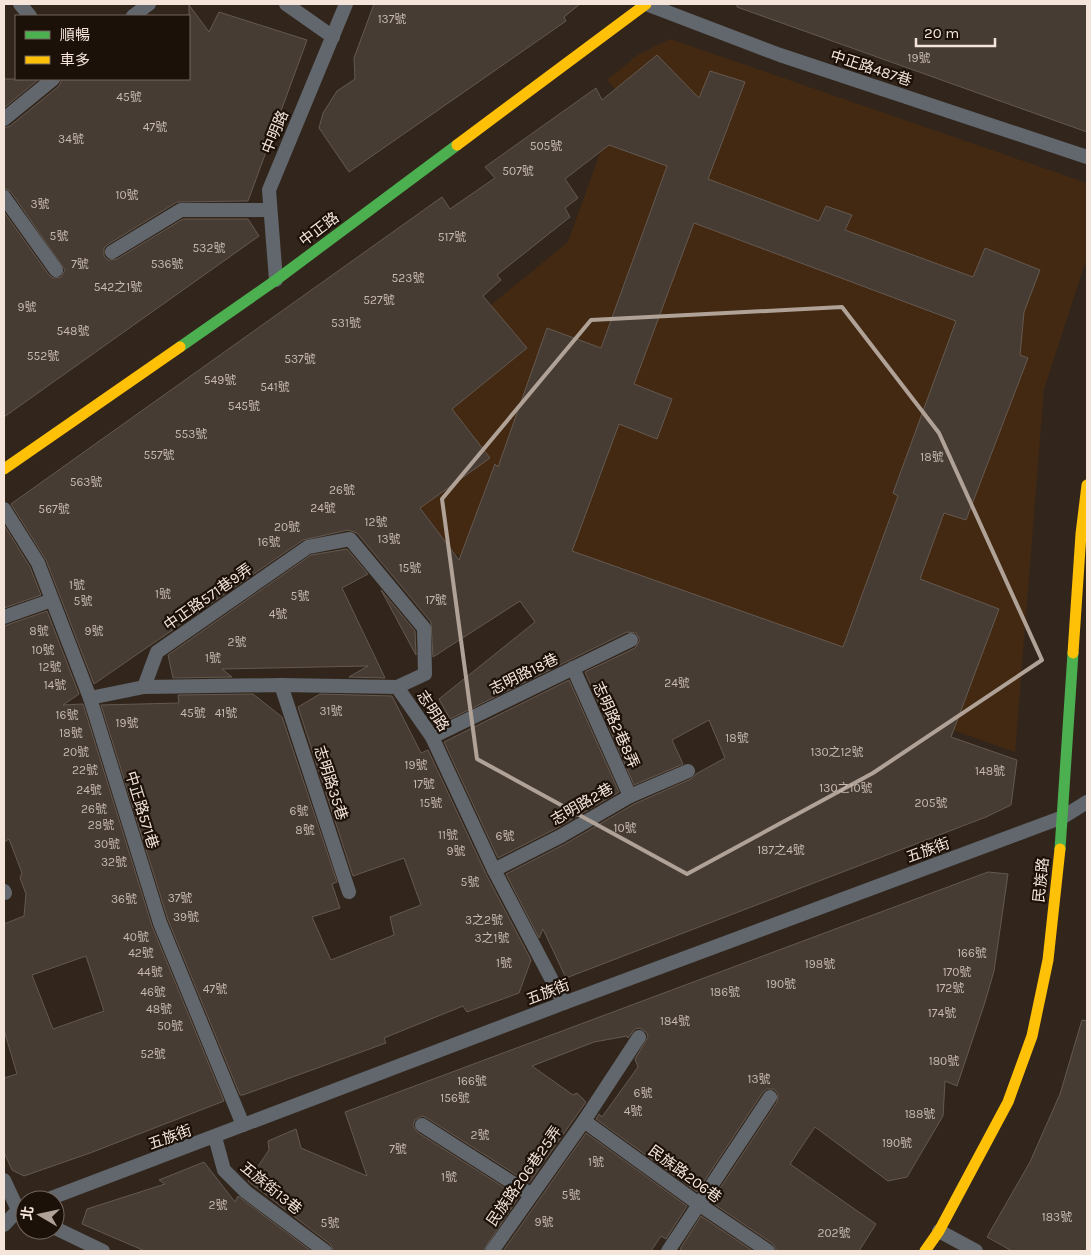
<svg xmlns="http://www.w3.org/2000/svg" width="1091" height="1255" viewBox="0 0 1091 1255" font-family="Karla,'Noto Sans TC',sans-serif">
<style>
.built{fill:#432912}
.building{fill:#463c34;stroke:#645950;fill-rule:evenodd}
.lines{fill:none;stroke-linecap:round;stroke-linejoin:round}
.lane{stroke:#61676d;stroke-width:14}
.fast{stroke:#4caf50;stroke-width:11}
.slow{stroke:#ffc107;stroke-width:11}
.marked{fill:none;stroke:#b0a297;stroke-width:4;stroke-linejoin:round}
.labels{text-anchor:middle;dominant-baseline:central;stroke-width:4.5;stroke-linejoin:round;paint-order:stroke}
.number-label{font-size:12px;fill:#c8bab0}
.street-label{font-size:15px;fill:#f4e4d9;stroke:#1b1109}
</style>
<rect width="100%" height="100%" fill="#32261c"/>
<polygon class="built" points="670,39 1087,183 1087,257 1044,389 1015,752 455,554 354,417 568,242 600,153 617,91 607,80 638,55"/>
<g class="building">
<polygon points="374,4 580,4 564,17 566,21 349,172 319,128 323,113 337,91 355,79 354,58"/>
<polygon points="737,4 1087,4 1087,132 737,7"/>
<polygon points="189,5 209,32 219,12 307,40 248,201 177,202 107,245 104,248 104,256 108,260 117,259 183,219 248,219 259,236 4,417 4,212 49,275 53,278 61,277 65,270 11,192 4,188 4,128 10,126 59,86 62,79 189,79"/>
<path d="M657,55L699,98L710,71L745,82L708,179L819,221L826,206L852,215L845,230L973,277L985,248L1040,270L1024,312L1020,355L1028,358L966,520L944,513L920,579L999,609L951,737L1017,760L1011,805L986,817L566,978L543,929L539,938L506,874L565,844L634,804L691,779L696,774L725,758L709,720L672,740L683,764L634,785L585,672L635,648L640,640L636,633L627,632L450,719L439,699L535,622L520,601L433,657L431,622L357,533L348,530L303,540L94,684L46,560L11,504L442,197L450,209L495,178L485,167L596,88L602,100ZM609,145L667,166L601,348L547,328L498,467L495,464L459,560L420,508L490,458L452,409L527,348L483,296L501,280L497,275L570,217L565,208L578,198L565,179ZM694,223L956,321L893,493L898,496L843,647L572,551L619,424L657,439L672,399L634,384Z"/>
<polygon points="4,79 39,79 4,108"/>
<polygon points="4,525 30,567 41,595 4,608"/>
<polygon points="347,549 368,574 342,588 385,678 349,677 368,666 222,669 232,677 173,678 168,655 311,555"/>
<polygon points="381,590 415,631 416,655"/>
<path d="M47,611L79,694L63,705L83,704L152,926L224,1101L90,1153L24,1176L12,1170L4,1152V1078L17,1074L4,1030V924L24,916L26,894L20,878L22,873L9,839L4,842V626ZM86,956L104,1011L53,1029L32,975Z"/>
<polygon points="569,680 619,792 557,828 498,858 444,742"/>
<polygon points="253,694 282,717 337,882 332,884 340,908 312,917 331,960 394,935 390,917 421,905 404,858 353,876 298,707 320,694 392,696 421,753 428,750 486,874 531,960 519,993 467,1012 463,1006 384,1038 386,1043 243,1095 240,1095 168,920 101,705 179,703 178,695"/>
<polygon points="988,872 1008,874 994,971 985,1002 957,1086 945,1081 943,1116 907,1177 888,1181 815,1127 790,1164 876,1224 859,1251 777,1251 773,1244 711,1202 777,1102 778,1094 774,1089 767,1089 763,1092 697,1192 596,1119 599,1114 602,1117 638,1067 635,1059 648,1037 647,1033 640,1028 635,1029 628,1038 627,1036 594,1042 532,1066 573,1095 577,1093 586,1102 529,1183 427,1118 422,1116 415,1120 413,1125 417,1132 519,1197 483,1251 334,1251 330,1244 248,1181 269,1150 268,1141 296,1129 301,1148 367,1176 345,1112"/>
<polygon points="1082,1020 1087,1021 1087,1251 1012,1251 987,1237 1030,1162 1060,1094"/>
<polygon points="586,1133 687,1206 666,1239 661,1236 651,1251 503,1251"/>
<polygon points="204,1162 235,1202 238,1196 311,1251 145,1251 82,1224 87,1209 165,1184 159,1180"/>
<polygon points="701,1216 753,1251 684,1251 680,1249"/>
</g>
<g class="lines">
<g class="lane">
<polyline points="20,4 30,16"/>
<polyline points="286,4 333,37"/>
<polyline points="646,4 780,55 1087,157"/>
<polyline points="133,16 149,4"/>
<polyline points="4,119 53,79"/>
<polyline points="4,197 56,270"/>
<polyline points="112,252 181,210 270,210"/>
<polyline points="276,280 269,190 346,4"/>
<polyline points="4,509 38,563 90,698 160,923 243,1125"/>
<polyline points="4,617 52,600"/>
<polyline points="573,668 630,796"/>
<polyline points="281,685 349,892"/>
<polyline points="144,687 157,652 308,547 350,539 424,628 425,674 397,687"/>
<polyline points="90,698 144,687 281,685 397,687 432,737 494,870 564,1003"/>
<polyline points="432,737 631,640"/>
<polyline points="494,870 561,836 630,796 688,771"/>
<polyline points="4,891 5,893"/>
<polyline points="584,1121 700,1205 768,1251"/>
<polyline points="422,1125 530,1194"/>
<polyline points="215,1137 224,1170 246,1192 325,1251"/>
<polyline points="4,1180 18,1210 25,1213"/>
<polyline points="46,1200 564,1003 1063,817 1087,802"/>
<polyline points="4,1225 18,1210 25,1208"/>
<polyline points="55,1228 103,1251"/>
<polyline points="939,1231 976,1251"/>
<polyline points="492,1251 584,1121 639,1037"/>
<polyline points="668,1251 770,1097"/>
</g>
<g class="fast">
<polyline points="180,347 276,280 457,145"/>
<polyline points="1060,849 1073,653"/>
</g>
<g class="slow">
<polyline points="457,145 646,4"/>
<polyline points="4,469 180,347"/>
<polyline points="1073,653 1081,534 1087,485"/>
<polyline points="925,1251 939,1231 1008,1102 1032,1036 1048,960 1060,849"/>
</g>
</g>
<path class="marked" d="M842,307L939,433L1042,660L873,773L687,874L477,759L442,499L591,320Z"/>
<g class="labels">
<g class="number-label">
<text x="392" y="19">137號</text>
<text x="919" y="58">19號</text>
<text x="129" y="97">45號</text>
<text x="155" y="127">47號</text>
<text x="71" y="139">34號</text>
<text x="546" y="146">505號</text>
<text x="518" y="171">507號</text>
<text x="127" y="195">10號</text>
<text x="40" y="204">3號</text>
<text x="59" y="236">5號</text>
<text x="452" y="237">517號</text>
<text x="209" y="248">532號</text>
<text x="80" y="264">7號</text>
<text x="167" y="264">536號</text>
<text x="408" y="278">523號</text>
<text x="118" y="287">542之1號</text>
<text x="379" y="300">527號</text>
<text x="27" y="307">9號</text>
<text x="346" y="323">531號</text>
<text x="73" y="331">548號</text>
<text x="43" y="356">552號</text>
<text x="300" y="359">537號</text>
<text x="220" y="380">549號</text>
<text x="275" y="387">541號</text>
<text x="244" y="406">545號</text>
<text x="191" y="434">553號</text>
<text x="159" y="455">557號</text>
<text x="932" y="457">18號</text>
<text x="86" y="482">563號</text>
<text x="342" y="490">26號</text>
<text x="323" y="508">24號</text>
<text x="54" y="509">567號</text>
<text x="376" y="522">12號</text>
<text x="287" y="527">20號</text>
<text x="389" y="539">13號</text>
<text x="269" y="542">16號</text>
<text x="410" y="568">15號</text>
<text x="77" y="585">1號</text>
<text x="163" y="594">1號</text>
<text x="300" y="596">5號</text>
<text x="436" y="600">17號</text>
<text x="83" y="601">5號</text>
<text x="278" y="614">4號</text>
<text x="39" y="631">8號</text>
<text x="94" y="631">9號</text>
<text x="237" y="642">2號</text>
<text x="43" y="650">10號</text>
<text x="213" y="658">1號</text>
<text x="50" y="667">12號</text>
<text x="677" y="683">24號</text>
<text x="55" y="685">14號</text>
<text x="331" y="711">31號</text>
<text x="193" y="713">45號</text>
<text x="226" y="713">41號</text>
<text x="67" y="715">16號</text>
<text x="127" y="723">19號</text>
<text x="71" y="733">18號</text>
<text x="737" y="738">18號</text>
<text x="76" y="752">20號</text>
<text x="837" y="752">130之12號</text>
<text x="416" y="765">19號</text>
<text x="85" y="770">22號</text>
<text x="990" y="771">148號</text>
<text x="424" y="784">17號</text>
<text x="846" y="788">130之10號</text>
<text x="89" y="790">24號</text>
<text x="431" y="803">15號</text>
<text x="931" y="803">205號</text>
<text x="94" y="809">26號</text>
<text x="299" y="811">6號</text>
<text x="101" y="825">28號</text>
<text x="625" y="828">10號</text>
<text x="305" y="830">8號</text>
<text x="448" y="835">11號</text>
<text x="505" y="836">6號</text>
<text x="107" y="844">30號</text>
<text x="781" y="850">187之4號</text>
<text x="456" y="851">9號</text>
<text x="114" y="862">32號</text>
<text x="470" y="882">5號</text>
<text x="180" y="898">37號</text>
<text x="124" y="899">36號</text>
<text x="186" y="917">39號</text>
<text x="484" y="920">3之2號</text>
<text x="136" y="937">40號</text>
<text x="492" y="938">3之1號</text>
<text x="141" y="953">42號</text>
<text x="972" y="953">166號</text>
<text x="504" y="963">1號</text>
<text x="820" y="964">198號</text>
<text x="150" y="972">44號</text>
<text x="957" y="972">170號</text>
<text x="781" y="984">190號</text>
<text x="950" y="988">172號</text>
<text x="215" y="989">47號</text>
<text x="153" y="992">46號</text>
<text x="725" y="992">186號</text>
<text x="159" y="1009">48號</text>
<text x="942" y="1013">174號</text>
<text x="675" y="1021">184號</text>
<text x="170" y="1026">50號</text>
<text x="153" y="1054">52號</text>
<text x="944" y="1061">180號</text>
<text x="759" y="1079">13號</text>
<text x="472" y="1081">166號</text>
<text x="643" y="1093">6號</text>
<text x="455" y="1098">156號</text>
<text x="633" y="1111">4號</text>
<text x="920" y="1114">188號</text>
<text x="480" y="1135">2號</text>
<text x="897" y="1143">190號</text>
<text x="398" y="1149">7號</text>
<text x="596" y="1162">1號</text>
<text x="449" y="1177">1號</text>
<text x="571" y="1195">5號</text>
<text x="218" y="1205">2號</text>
<text x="1057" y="1217">183號</text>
<text x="544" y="1222">9號</text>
<text x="330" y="1223">5號</text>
<text x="834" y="1233">202號</text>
</g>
<g class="street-label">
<text transform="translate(871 68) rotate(18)">中正路487巷</text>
<text transform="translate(275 132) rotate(-67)">中明路</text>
<text transform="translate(319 229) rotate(-37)">中正路</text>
<text transform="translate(208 597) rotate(-35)">中正路571巷9弄</text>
<text transform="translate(524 674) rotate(-26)">志明路18巷</text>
<text transform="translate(433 711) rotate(57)">志明路</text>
<text transform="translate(616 725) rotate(66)">志明路2巷8弄</text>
<text transform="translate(331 783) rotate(72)">志明路35巷</text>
<text transform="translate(582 804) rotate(-30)">志明路2巷</text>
<text transform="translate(142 810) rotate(73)">中正路571巷</text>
<text transform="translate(928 850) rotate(-20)">五族街</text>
<text transform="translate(1041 880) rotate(-84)">民族路</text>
<text transform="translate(548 992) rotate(-21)">五族街</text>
<text transform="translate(170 1137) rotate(-20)">五族街</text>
<text transform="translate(685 1174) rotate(36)">民族路206巷</text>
<text transform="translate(524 1176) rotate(-55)">民族路206巷25弄</text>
<text transform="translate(271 1188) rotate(39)">五族街13巷</text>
</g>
</g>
<rect width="1091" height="1255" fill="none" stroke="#f4e4d9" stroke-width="10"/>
<rect x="15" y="15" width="175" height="65" fill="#1b1109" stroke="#72655c"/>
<rect x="25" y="31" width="25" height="8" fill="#4caf50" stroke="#72655c"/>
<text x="60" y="40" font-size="15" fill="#f4e4d9">順暢</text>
<rect x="25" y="56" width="25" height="8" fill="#ffc107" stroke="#72655c"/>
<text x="60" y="65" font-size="15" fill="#f4e4d9">車多</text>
<g transform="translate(40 1215) rotate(279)"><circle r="24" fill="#1b1109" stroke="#72655c"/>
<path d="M0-4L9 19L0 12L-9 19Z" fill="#b0a297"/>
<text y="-8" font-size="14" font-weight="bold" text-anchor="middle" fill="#f4e4d9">北</text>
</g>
<path d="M916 38v8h79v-8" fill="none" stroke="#f4e4d9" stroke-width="2.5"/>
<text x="924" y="38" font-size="15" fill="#f4e4d9" stroke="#1b1109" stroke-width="4" paint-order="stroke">20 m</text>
</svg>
